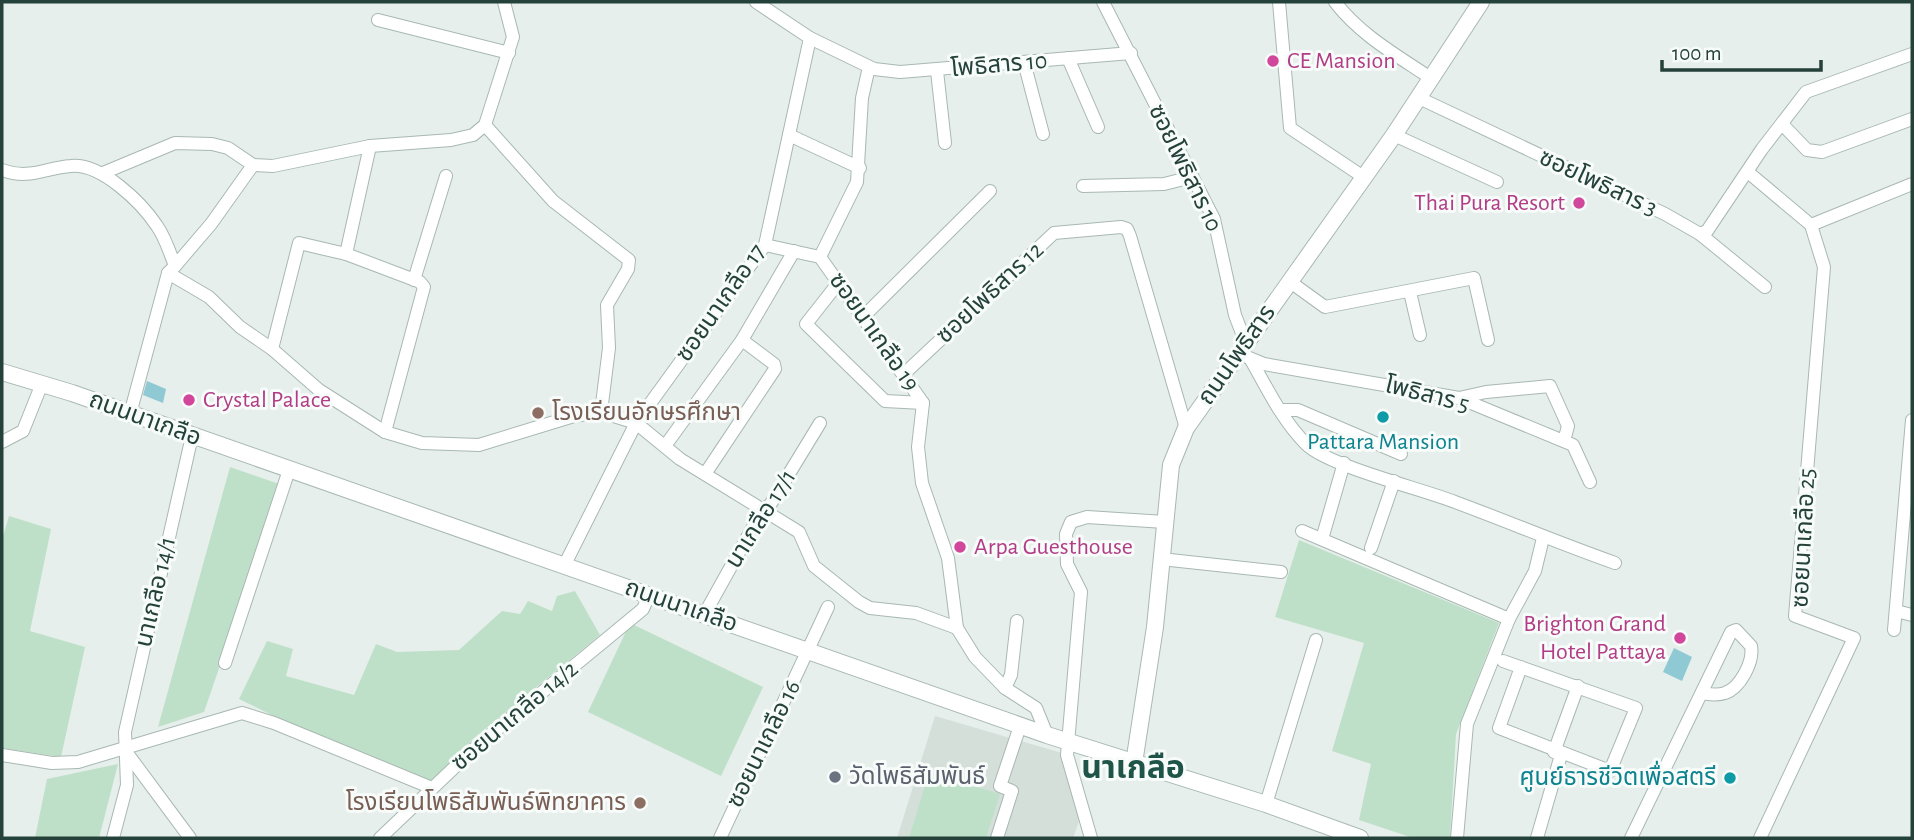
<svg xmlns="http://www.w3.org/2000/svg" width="1914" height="840" viewBox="0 0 1914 840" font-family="'Alegreya Sans','Noto Sans Thai',sans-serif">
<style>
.built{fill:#d4dfda}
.green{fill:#bfe0c8}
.water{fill:#8ec9d4}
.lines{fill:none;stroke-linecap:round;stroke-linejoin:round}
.minor-casing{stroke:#a8b8b2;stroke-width:14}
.tertiary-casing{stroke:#a8b8b2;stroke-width:18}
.minor{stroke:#fff;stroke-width:12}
.tertiary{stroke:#fff;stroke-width:16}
.hotel-dot{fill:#d1479c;stroke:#f7fbf9;stroke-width:2.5}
.education-dot{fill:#8d6e63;stroke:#f7fbf9;stroke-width:2.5}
.culture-dot{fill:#0f9aa8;stroke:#f7fbf9;stroke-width:2.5}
.worship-dot{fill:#6b7280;stroke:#f7fbf9;stroke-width:2.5}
.labels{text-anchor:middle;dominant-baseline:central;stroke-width:6;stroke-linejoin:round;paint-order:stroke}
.hotel-label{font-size:24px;fill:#b23c85;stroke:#f7fbf9;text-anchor:start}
.street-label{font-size:24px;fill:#24423a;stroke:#f7fbf9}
.education-label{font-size:24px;fill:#785e54;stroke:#f7fbf9;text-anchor:start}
.culture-label{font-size:24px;fill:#0d838f;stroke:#f7fbf9}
.worship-label{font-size:24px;fill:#5b616d;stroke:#f7fbf9;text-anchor:start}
.district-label{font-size:32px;font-weight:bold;fill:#1f5548;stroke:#f7fbf9}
</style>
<rect width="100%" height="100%" fill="#e6efeb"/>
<polygon class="built" points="935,716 1062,753 1079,821 1073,838 897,838"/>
<g class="green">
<polygon points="230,467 282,485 204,712 158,727"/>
<polygon points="9,516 51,529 30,631 85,647 61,757 2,748 2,540"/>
<polygon points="1299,540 1499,623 1456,734 1450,838 1413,838 1359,820 1371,764 1332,751 1364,643 1275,617"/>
<polygon points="575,591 600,635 473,739 433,782 323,740 239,699 267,641 293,649 286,676 354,695 376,644 397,652 459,650 502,611 520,614 528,601 552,611 557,596"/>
<polygon points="630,623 763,687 721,776 588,712"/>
<polygon points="118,764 99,838 35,838 47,779"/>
<polygon points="929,772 1000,794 986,838 909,838"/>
</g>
<g class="water">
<polygon points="147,381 166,389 163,403 143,395"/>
<polygon points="1674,648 1692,657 1682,681 1663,672"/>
</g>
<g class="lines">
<defs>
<g id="minor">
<polyline points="1103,2 1214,219 1235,315 1245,341"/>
<polyline points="1279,2 1290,128 1362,176"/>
<path d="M1335,2C1360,35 1398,56 1432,79"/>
<polyline points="378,20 509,53"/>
<polyline points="810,38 874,69 900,72 1131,53"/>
<polyline points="1068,58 1098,127"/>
<polyline points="1024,62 1043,134"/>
<polyline points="869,67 862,98 857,182 820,257 923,403 918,447 922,483 948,558 957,628 975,657 1005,688 1036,708 1047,735"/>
<polyline points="937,71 945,143"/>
<polyline points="1419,98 1665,214 1700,234 1765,287"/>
<polyline points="485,125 553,201 629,260 628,269 607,305 609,348 601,412"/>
<polyline points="1783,125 1807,150 1822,152 1912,119"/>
<polyline points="789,135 860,168"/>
<polyline points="1394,135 1497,182"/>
<path d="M2,170C30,180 44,168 71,166C101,163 141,202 157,226C165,237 170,253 175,266L168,273L130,414"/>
<polyline points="103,173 175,143 212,144 228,148 253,165 273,166 370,146 451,140 473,135 485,125 513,37 504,2"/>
<polyline points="1749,173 1811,225 1912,184"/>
<polyline points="1083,186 1164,184 1192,177"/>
<polyline points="1700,234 1707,231 1762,149 1806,92 1912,54"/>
<polyline points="765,245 820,257"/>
<polyline points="346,254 370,146"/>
<polyline points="175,266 211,224 253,165"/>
<polyline points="168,273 209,297 240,327 272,349 319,390 385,432 422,443 479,445 574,416 601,412 636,423 680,459 799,532 814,566 859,602 870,608 916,613 957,628"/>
<polyline points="414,280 446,176"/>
<polyline points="1289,281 1325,307 1474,278 1488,340"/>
<polyline points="839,282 806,324 885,401 923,403"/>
<polyline points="1410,292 1420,335"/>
<polyline points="864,316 990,191"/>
<polyline points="272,349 299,243 346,254 420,282 424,287 385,432"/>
<polyline points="1247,357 1264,364 1459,398 1573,445 1590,482"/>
<path d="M1251,360C1267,388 1282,420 1306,444C1328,466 1422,489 1455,502C1509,522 1561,544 1615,563"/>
<polyline points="905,373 1054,233 1121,227 1127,229 1130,236 1186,428"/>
<polyline points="1459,398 1486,392 1550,386 1568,426 1564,441"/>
<polyline points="1281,410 1298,410 1401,454"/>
<polyline points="2,442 23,431 41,386"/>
<polyline points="665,446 742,340 794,251"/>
<polyline points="705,474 775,369 774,364 742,340"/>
<polyline points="1302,531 1509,619 1467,724 1457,838"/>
<polyline points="1322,539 1344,463"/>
<polyline points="1371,548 1394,481"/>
<polyline points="1161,559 1281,572"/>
<polyline points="564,566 636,423 765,245 810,38 756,2"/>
<polyline points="1896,611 1912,615"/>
<polyline points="704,615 763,509 770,505 820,423"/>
<polyline points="1509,619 1535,571 1543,538"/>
<polyline points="1894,630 1912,420"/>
<polyline points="1503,661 1636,708 1610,771 1499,728 1521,667"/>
<polyline points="225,663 289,470"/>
<polyline points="1005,688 1011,675 1017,621"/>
<polyline points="124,749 190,838"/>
<polyline points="1554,752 1578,686"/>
<polyline points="2,755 52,763 78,762 242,713 274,723 432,788"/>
<polyline points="1266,804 1316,640"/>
<polyline points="113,838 127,785 125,732 192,436"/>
<polyline points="380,838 478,745 643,609 649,595"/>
<polyline points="720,838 828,607"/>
<polyline points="997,838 1012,791 1000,786 1020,726"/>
<polyline points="1091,838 1067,755 1081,592 1067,564 1066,534 1071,522 1087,517 1165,522"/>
<polyline points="1537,838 1561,755"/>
<path d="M1631,838L1731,632L1736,630L1751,646C1754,662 1740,688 1725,693C1717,696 1709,694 1702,693"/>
<polyline points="1760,838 1854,638 1795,616 1824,267 1811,225"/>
</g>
<g id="tertiary">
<polyline points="2,372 72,393 1047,735 1266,804 1360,838"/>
<polyline points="1134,763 1155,627 1171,465 1186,428 1394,135 1481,2"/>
</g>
</defs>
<use href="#minor" class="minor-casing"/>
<use href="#tertiary" class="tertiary-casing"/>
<use href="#minor" class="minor"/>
<use href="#tertiary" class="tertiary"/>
</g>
<g class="hotel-dot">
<circle cx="1273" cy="61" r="7"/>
<circle cx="1579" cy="203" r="7"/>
<circle cx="189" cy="400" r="7"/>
<circle cx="960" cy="547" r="7"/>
<circle cx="1680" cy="638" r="7"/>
</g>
<g class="education-dot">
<circle cx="538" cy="413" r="7"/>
<circle cx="640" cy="803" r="7"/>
</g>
<g class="culture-dot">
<circle cx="1383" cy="417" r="7"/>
<circle cx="1730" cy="778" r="7"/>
</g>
<circle class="worship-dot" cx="835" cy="777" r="7"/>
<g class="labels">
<g class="hotel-label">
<text x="1287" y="61">CE Mansion</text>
<text x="1565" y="203" text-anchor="end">Thai Pura Resort</text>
<text x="203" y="400">Crystal Palace</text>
<text x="974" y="547">Arpa Guesthouse</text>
<text x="1666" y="624" text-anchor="end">Brighton Grand<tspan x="1666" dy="28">Hotel Pattaya</tspan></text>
</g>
<g class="street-label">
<text transform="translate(999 65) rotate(-5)">โพธิสาร 10</text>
<text transform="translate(1185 168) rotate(64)">ซอยโพธิสาร 10</text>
<text transform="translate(1598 183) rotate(25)">ซอยโพธิสาร 3</text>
<text transform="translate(990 293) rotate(-43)">ซอยโพธิสาร 12</text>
<text transform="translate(721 303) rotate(-55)">ซอยนาเกลือ 17</text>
<text transform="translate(874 332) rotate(55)">ซอยนาเกลือ 19</text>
<text transform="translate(1237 355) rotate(-55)">ถนนโพธิสาร</text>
<text transform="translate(1427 395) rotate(14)">โพธิสาร 5</text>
<text transform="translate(145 419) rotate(20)">ถนนนาเกลือ</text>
<text transform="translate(761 519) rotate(-58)">นาเกลือ 17/1</text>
<text transform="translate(1804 538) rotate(-87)">ซอยนาเกลือ 25</text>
<text transform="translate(156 592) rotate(-77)">นาเกลือ 14/1</text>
<text transform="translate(681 606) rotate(19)">ถนนนาเกลือ</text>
<text transform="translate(515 716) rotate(-40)">ซอยนาเกลือ 14/2</text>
<text transform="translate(764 744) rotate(-64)">ซอยนาเกลือ 16</text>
</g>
<g class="education-label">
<text x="552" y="413">โรงเรียนอักษรศึกษา</text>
<text x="626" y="803" text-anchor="end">โรงเรียนโพธิสัมพันธ์พิทยาคาร</text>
</g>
<g class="culture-label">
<text x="1383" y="442">Pattara Mansion</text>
<text x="1716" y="778" text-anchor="end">ศูนย์ธารชีวิตเพื่อสตรี</text>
</g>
<g class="worship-label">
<text x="849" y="777">วัดโพธิสัมพันธ์</text>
</g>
<g class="district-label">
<text x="1133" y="768">นาเกลือ</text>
</g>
</g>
<rect width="1914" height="840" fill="none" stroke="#24423a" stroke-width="7"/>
<path d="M1662 60v10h159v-10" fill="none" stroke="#24423a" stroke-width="3.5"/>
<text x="1672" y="60" font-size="21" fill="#24423a" stroke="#f7fbf9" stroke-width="5" paint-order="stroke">100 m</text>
</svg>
